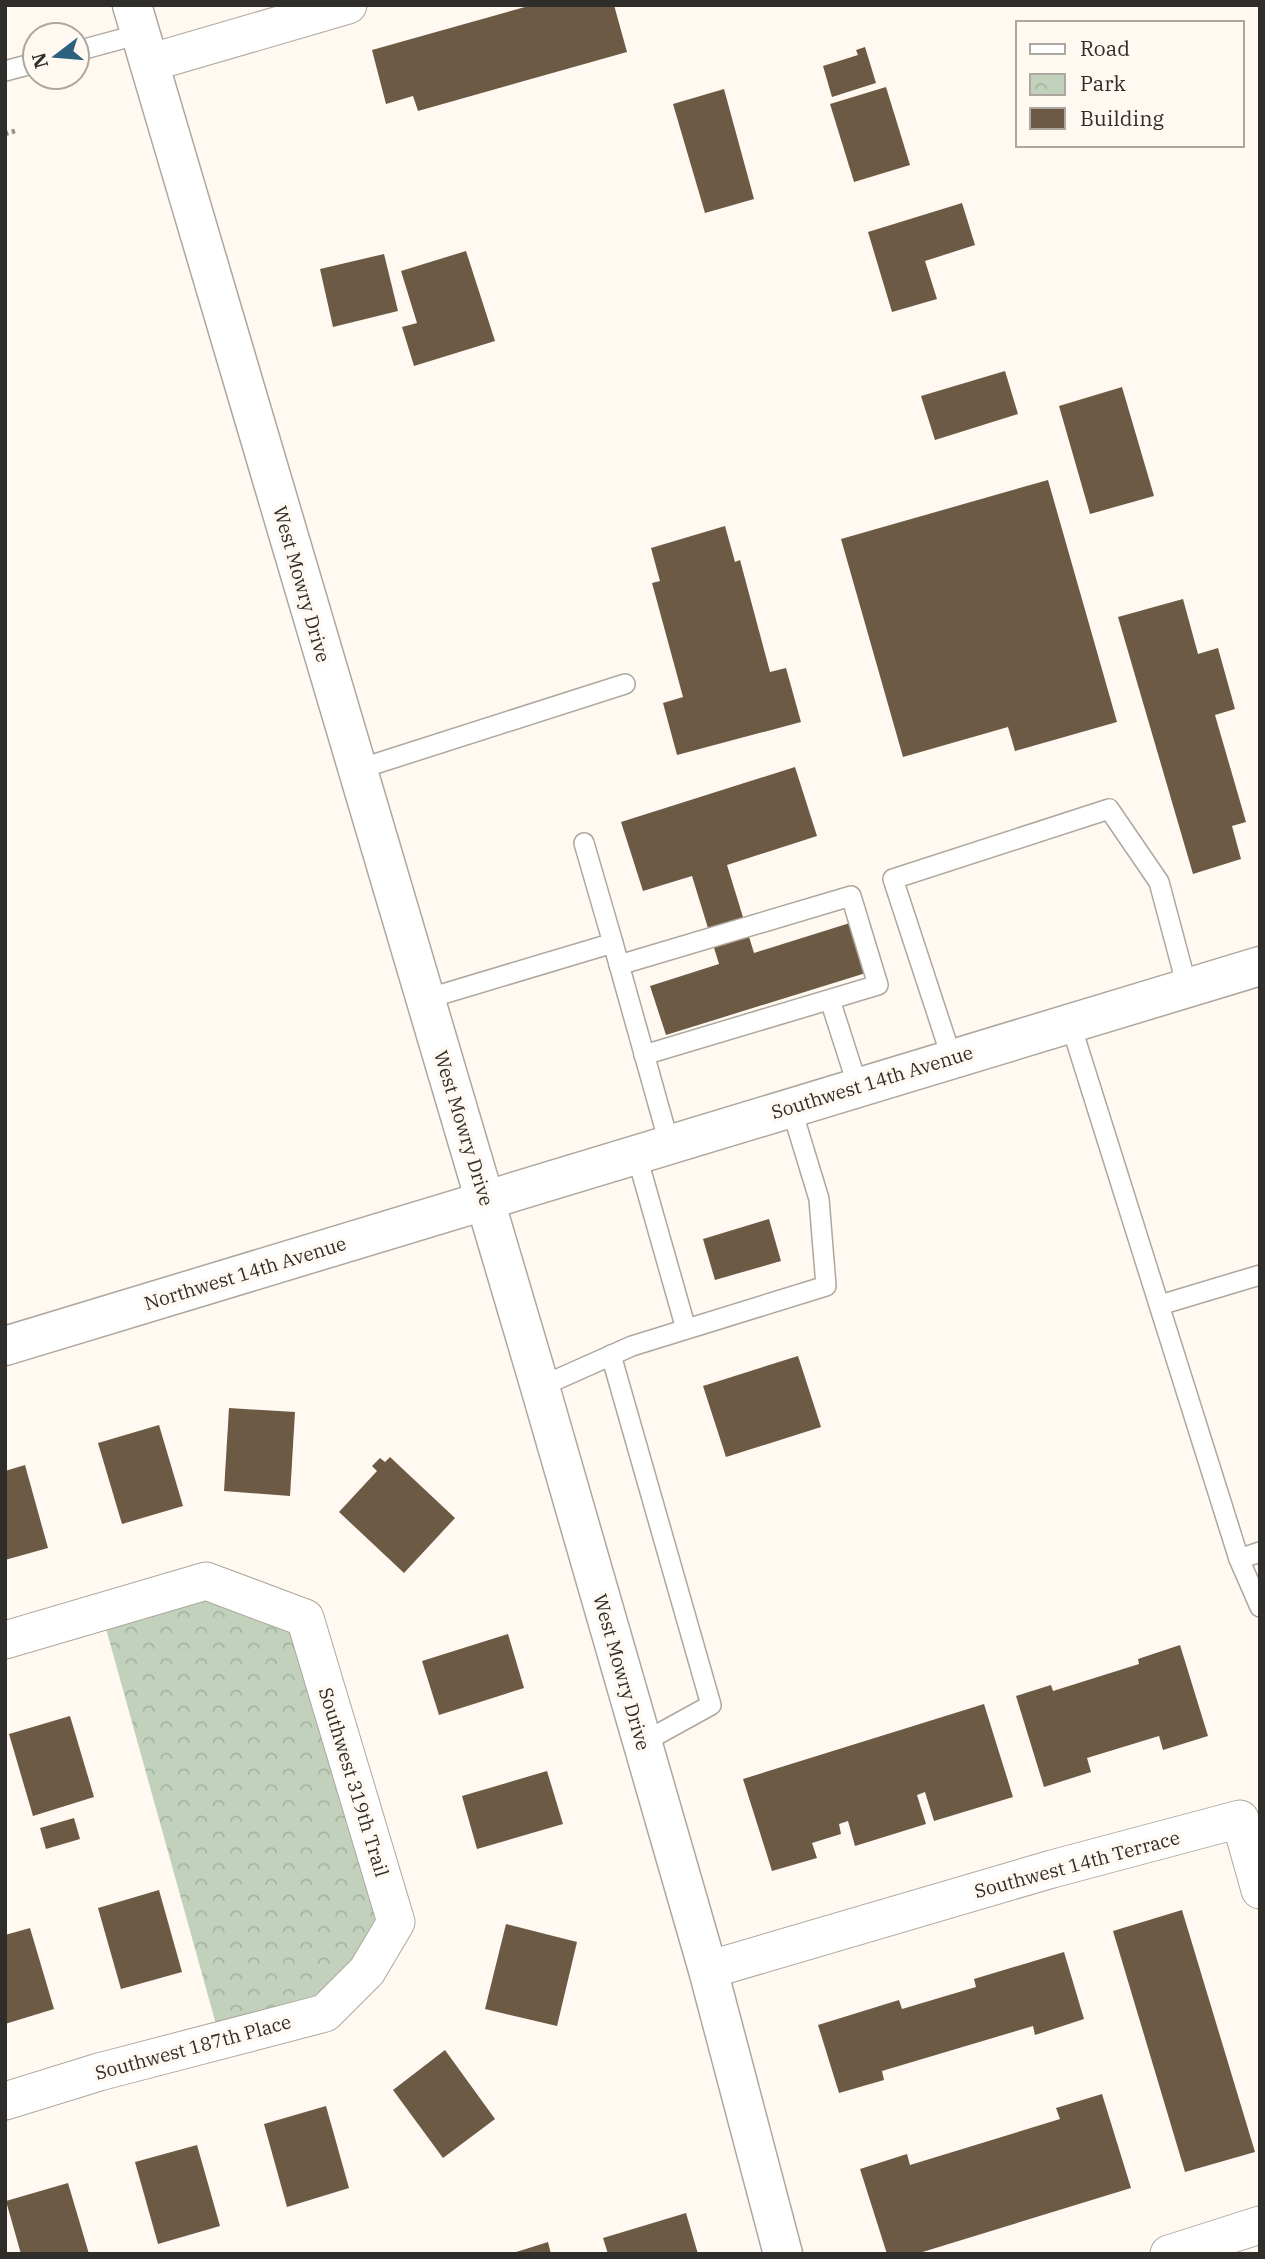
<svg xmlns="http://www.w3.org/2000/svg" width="1265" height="2259" viewBox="0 0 1265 2259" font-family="'IBM Plex Serif',serif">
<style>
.park{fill:url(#park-crowns)}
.building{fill:#6d5a45}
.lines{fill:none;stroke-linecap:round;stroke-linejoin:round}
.lane-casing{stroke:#aea79e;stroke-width:22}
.street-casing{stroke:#aea79e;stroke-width:39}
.secondary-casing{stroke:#aea79e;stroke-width:41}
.path{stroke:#97938d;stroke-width:4.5;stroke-dasharray:3.5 3.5;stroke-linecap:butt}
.lane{stroke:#fff;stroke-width:19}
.street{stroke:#fff;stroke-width:37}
.secondary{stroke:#fff;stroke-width:38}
.labels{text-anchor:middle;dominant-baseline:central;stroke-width:7;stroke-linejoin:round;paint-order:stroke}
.street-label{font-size:19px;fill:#302e2a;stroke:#fff9f1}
</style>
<defs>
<pattern id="park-crowns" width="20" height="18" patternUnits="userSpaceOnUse" patternTransform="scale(1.75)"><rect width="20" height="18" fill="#c1d1bb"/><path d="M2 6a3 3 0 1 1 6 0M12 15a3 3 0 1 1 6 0" fill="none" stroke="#a6b4a1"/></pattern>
</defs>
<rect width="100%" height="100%" fill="#fff9f1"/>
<polygon class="park" points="206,1590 301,1622 390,1922 322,2010 219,2035 103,1618"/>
<g class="building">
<polygon points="532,5 614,5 627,52 418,111 413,96 386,104 372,50"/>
<polygon points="865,47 876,83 832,97 823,66 858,55 856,50"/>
<polygon points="886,87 910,165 854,182 830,104"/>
<polygon points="724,89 754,199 705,213 673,104"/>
<polygon points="962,203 975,245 925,261 937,299 892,312 868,232"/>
<polygon points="466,251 495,341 414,366 402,327 417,323 401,271"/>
<polygon points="384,254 398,311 333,327 320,269"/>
<polygon points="1005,371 1018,414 935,440 921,396"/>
<polygon points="1122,387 1154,496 1090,514 1059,406"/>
<polygon points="1048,480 1117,722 1015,751 1008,727 903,757 841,539"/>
<polygon points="725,526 735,562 740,560 770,672 786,668 801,722 677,755 663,703 683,697 652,583 660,581 651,548"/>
<polygon points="1183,599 1198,654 1218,648 1235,709 1215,715 1246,822 1232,826 1241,859 1193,874 1118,617"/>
<polygon points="795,767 817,836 727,865 754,953 853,922 869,972 666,1035 650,986 719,964 692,876 643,891 621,822"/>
<polygon points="769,1219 781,1261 715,1280 703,1239"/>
<polygon points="798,1356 821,1427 726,1457 703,1386"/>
<polygon points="229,1408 295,1412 290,1496 224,1491"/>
<polygon points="159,1425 183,1506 122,1524 98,1443"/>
<polygon points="390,1457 455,1518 404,1573 339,1512 377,1471 372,1466 380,1458 385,1462"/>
<polygon points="25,1465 48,1548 5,1560 5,1471"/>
<polygon points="508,1634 524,1688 439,1715 422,1661"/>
<polygon points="1180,1645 1208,1736 1163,1750 1159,1736 1087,1758 1091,1772 1044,1787 1016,1696 1051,1685 1053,1691 1139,1664 1138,1659"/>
<polygon points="984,1704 1013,1797 934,1821 925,1792 917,1795 926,1824 855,1846 848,1821 839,1824 841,1834 812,1843 817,1858 772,1871 743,1779"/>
<polygon points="70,1716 94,1797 33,1816 9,1734"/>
<polygon points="547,1771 563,1824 477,1849 462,1796"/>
<polygon points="74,1818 80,1839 46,1849 40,1828"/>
<polygon points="159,1890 182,1972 121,1989 98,1908"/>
<polygon points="1182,1910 1255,2152 1185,2172 1113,1931"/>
<polygon points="506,1924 577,1942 557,2026 485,2009"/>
<polygon points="30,1928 54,2009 5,2024 5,1935"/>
<polygon points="1064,1952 1084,2019 1035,2035 1033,2026 882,2071 884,2080 839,2093 818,2025 899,2000 902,2009 976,1987 974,1979"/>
<polygon points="445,2050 495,2119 443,2158 393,2090"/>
<polygon points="1102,2094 1131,2188 916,2254 887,2254 860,2169 907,2154 910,2165 1060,2119 1056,2108"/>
<polygon points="326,2106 349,2188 287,2207 264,2124"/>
<polygon points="197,2145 220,2226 158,2244 135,2162"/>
<polygon points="68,2183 89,2254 21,2254 6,2201"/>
<polygon points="686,2213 698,2254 608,2254 603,2238"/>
<polygon points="548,2242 551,2254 513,2254 513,2253"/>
</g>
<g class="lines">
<defs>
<g id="lane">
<polyline points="77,51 140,34"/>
<polyline points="5,71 35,63"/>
<polyline points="356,770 625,684"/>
<polyline points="584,843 613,943"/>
<polyline points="619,965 851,896 878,985 644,1055"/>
<polyline points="426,999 613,943 669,1143"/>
<polyline points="830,1000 858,1087"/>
<polyline points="1070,1022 1239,1559 1260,1552"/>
<polyline points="952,1059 893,879 1109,809 1159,882 1187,987"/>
<polyline points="636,1153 686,1329"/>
<polyline points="1160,1305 1260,1275"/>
<polyline points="611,1355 711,1705 642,1743"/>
<polyline points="540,1387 632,1346 826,1286 819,1199 791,1107"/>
<polyline points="1239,1559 1260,1607"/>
</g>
<g id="street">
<polyline points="149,63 348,5"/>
<polyline points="5,1640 206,1581 305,1618 396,1922 367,1971 325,2013 99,2072 5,2101"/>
<polyline points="708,1970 1052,1869 1240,1819 1260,1890"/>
<polyline points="1169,2254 1260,2225"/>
</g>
<g id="secondary">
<polyline points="132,5 540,1387 708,1970 783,2254"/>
<polyline points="5,1346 1260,966"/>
</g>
</defs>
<use href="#lane" class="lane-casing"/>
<use href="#street" class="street-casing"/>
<use href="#secondary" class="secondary-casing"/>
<polyline class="path" points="5,134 15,131"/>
<use href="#lane" class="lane"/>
<use href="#street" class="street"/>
<use href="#secondary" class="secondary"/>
</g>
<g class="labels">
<g class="street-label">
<text transform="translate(302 584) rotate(74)">West Mowry Drive</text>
<text transform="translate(872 1082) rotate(-17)">Southwest 14th Avenue</text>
<text transform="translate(464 1128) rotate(73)">West Mowry Drive</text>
<text transform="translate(245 1273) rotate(-17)">Northwest 14th Avenue</text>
<text transform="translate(622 1672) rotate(74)">West Mowry Drive</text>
<text transform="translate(354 1782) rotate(73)">Southwest 319th Trail</text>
<text transform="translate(1077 1864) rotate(-15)">Southwest 14th Terrace</text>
<text transform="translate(193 2047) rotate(-15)">Southwest 187th Place</text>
</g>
</g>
<rect width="1265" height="2259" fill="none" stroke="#302e2a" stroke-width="14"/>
<rect x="1016" y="21" width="228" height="126" fill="#fff9f1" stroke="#aca8a1" stroke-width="2"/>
<rect x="1030" y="44" width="35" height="10" fill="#ffffff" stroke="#aca8a1" stroke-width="2"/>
<text x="1080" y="56" font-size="21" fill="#302e2a">Road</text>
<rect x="1030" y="74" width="35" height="21" fill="url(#park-crowns)" stroke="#aca8a1" stroke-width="2"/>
<text x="1080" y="91" font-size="21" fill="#302e2a">Park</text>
<rect x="1030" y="108" width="35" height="21" fill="#6d5a45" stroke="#aca8a1" stroke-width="2"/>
<text x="1080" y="126" font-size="21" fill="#302e2a">Building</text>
<g transform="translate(56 56) rotate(254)"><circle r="33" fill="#fff9f1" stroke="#aca8a1" stroke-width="2"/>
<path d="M0-5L12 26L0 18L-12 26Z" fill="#2d627e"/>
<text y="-10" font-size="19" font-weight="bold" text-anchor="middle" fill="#302e2a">N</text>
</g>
</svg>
